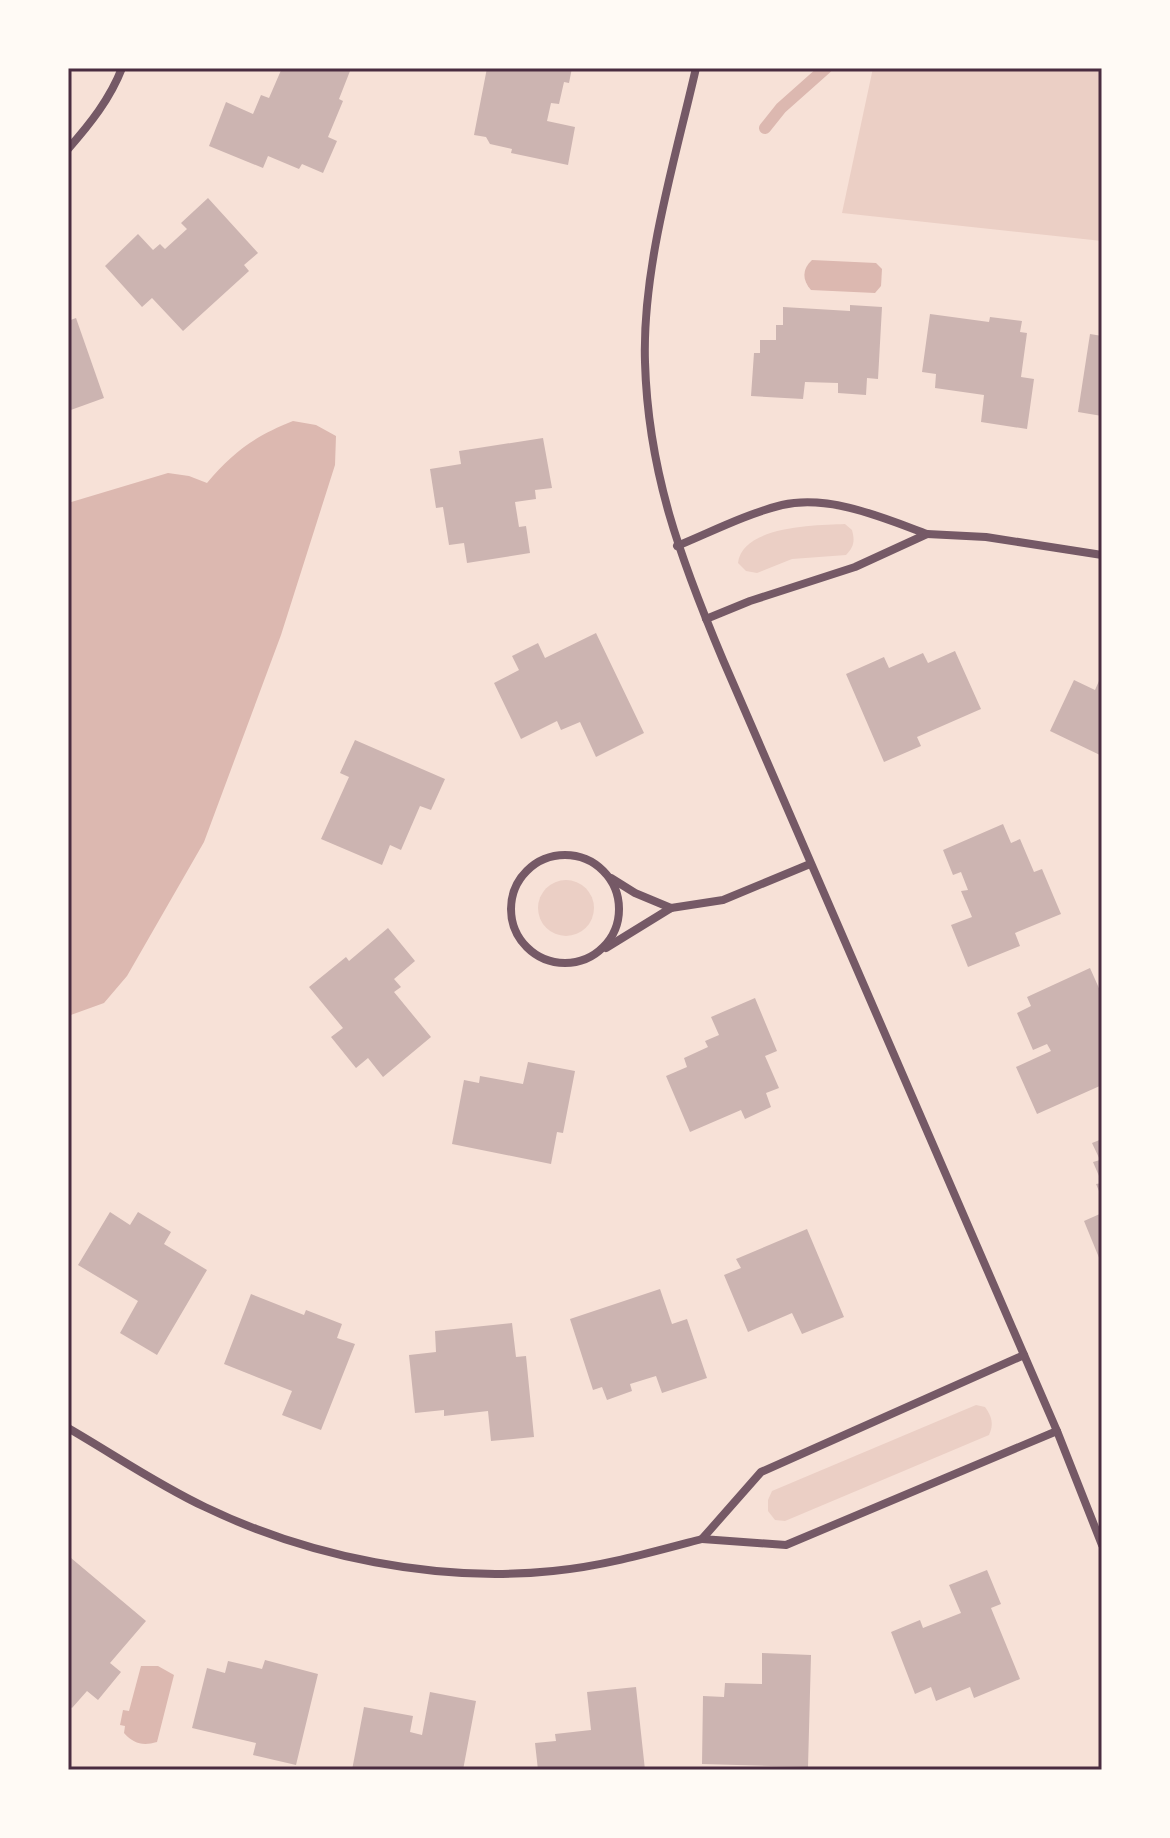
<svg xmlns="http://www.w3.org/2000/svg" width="1170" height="1838" viewBox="0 0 1170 1838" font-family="Cabin,sans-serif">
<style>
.green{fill:#ebcfc5}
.water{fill:#dcb8b0}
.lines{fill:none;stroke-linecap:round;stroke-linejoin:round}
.stream{stroke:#dcb8b0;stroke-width:12}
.building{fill:#ccb4b1}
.minor{stroke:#755966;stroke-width:8}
.neatline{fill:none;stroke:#4a2c40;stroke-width:3}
</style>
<rect width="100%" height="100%" fill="#f7e1d7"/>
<g class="green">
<polygon points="873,68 1102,68 1102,241 842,213"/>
<path d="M845,524L852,530C855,541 854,547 846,555L792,559L757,573L746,571L738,563C742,526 816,525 845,524Z"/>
<circle cx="566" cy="908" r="28"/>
<path d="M976,1405L985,1407C992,1417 994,1424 989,1435L785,1521L775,1520L768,1511V1500L772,1491Z"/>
</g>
<g class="water">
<path d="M812,260L876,263L882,269L881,286L875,293L811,290C802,280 802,269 812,260Z"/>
<path d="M293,421L316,425L336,436L335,465L281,635L204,842L127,976L104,1003L68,1016V503L168,473L189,476L207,483C233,452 255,436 293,421Z"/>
<path d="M141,1666H158L174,1675L157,1742C143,1746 134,1744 124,1733L125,1726L120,1725L123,1710L129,1711Z"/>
</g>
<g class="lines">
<polyline class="stream" points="765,128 781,108 826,68"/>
</g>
<g class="building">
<polygon points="282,68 342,68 350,71 339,99 343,101 328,137 337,141 323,173 302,164 299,169 268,156 263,168 209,146 226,102 253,114 261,95 269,98"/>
<polygon points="487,68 572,68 569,83 564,82 559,104 551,103 547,121 575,127 568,165 511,153 512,149 490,144 486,137 474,135"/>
<polygon points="208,198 258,253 244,265 249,271 183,331 152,298 142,307 105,266 138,234 153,250 160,244 165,249 187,229 181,223"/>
<polygon points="850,305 882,307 878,379 867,378 866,395 838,393 838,383 805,382 803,399 751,396 754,353 760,353 760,340 776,340 776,325 783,325 783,307 850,311"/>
<polygon points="930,314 989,322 990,317 1022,321 1020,332 1027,333 1021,377 1034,379 1027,429 981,422 984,395 935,388 936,374 922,372"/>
<polygon points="76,318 104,398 68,411 68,321"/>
<polygon points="1090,334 1102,336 1102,416 1078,412"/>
<polygon points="543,438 552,488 535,490 536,499 515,502 519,527 526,526 530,553 467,563 464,543 449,545 443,507 436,508 430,469 461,464 459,451"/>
<polygon points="596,633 644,733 596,757 580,722 561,730 557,721 521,739 494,683 519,670 512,656 538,643 545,658"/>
<polygon points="955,651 981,709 917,737 921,746 884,762 846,674 884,657 889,668 923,653 928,663"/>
<polygon points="1074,680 1095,690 1099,681 1102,682 1102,756 1050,731"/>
<polygon points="355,740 445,779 431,810 420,806 401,850 390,845 382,865 321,839 349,777 340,773"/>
<polygon points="1003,824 1011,843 1020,839 1034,872 1042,869 1061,914 1015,933 1020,946 968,967 951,925 972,917 961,891 968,890 961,872 953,875 943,850"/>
<polygon points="388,928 415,961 394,979 401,987 394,992 431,1037 383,1077 368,1058 356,1068 331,1037 343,1028 309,987 346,957 349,961"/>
<polygon points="1090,968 1102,995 1102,1085 1037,1114 1016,1067 1051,1051 1047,1044 1033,1050 1017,1013 1031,1006 1027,997"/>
<polygon points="755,998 777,1051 765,1056 779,1088 766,1093 771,1107 745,1119 741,1110 690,1132 666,1076 687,1067 684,1058 708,1047 705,1041 719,1035 711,1017"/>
<polygon points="528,1062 575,1071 563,1133 557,1132 551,1164 452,1144 464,1080 479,1083 480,1076 523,1084"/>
<polygon points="1102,1139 1102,1198 1096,1184 1102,1183 1093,1162 1100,1160 1092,1143"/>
<polygon points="110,1212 130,1225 138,1212 171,1232 164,1244 207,1270 157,1355 120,1333 138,1301 78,1265"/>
<polygon points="1102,1213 1102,1265 1084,1221"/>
<polygon points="807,1229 844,1317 802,1334 792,1313 748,1332 724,1275 741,1268 736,1259"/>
<polygon points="660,1289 672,1324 687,1319 707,1378 662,1393 656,1376 630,1384 632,1391 607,1400 602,1387 593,1390 570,1319"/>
<polygon points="251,1294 304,1315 306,1310 342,1324 337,1338 355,1344 321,1430 282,1415 292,1391 224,1364"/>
<polygon points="512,1323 516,1357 526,1356 534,1437 491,1441 488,1411 444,1416 444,1410 415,1413 409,1355 436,1352 435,1331"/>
<polygon points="71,1558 146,1621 110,1663 121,1672 98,1700 87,1691 72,1708 68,1705 68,1561"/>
<polygon points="987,1570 1001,1604 991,1608 1020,1679 974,1698 970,1687 936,1701 931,1687 915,1694 891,1632 920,1620 923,1628 961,1613 949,1585"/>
<polygon points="762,1653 811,1655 808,1767 702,1764 703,1696 724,1697 725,1683 762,1684"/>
<polygon points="265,1660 318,1674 296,1765 253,1755 256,1743 192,1728 207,1668 225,1673 228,1661 262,1669"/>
<polygon points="636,1687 645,1770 538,1770 535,1743 556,1741 555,1734 591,1730 587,1692"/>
<polygon points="430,1692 476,1701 463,1770 352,1770 364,1707 413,1716 410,1732 422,1735"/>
</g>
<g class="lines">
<g class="minor">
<path d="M696,68C675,160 642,267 645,362C648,472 681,560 723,660L1057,1431L1102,1545"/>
<path d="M68,149C90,124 110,99 122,68"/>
<polyline points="927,534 986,537 1102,555"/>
<path d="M677,546C711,532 746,514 782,505C829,494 884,518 927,534L855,567L750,601L706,619"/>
<circle cx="565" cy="909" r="54"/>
<polyline points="611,878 635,893 671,908"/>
<polyline points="606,948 671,908 723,900 810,864"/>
<polyline points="1024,1355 761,1472 702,1539 786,1545 1057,1431"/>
<path d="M68,1428C113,1454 158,1485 205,1507C309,1557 438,1583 553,1571C604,1566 653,1552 702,1539"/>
</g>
</g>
<rect width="1170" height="1838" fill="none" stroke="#fffaf5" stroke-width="140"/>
<rect x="70" y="70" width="1030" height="1698" class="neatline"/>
</svg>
